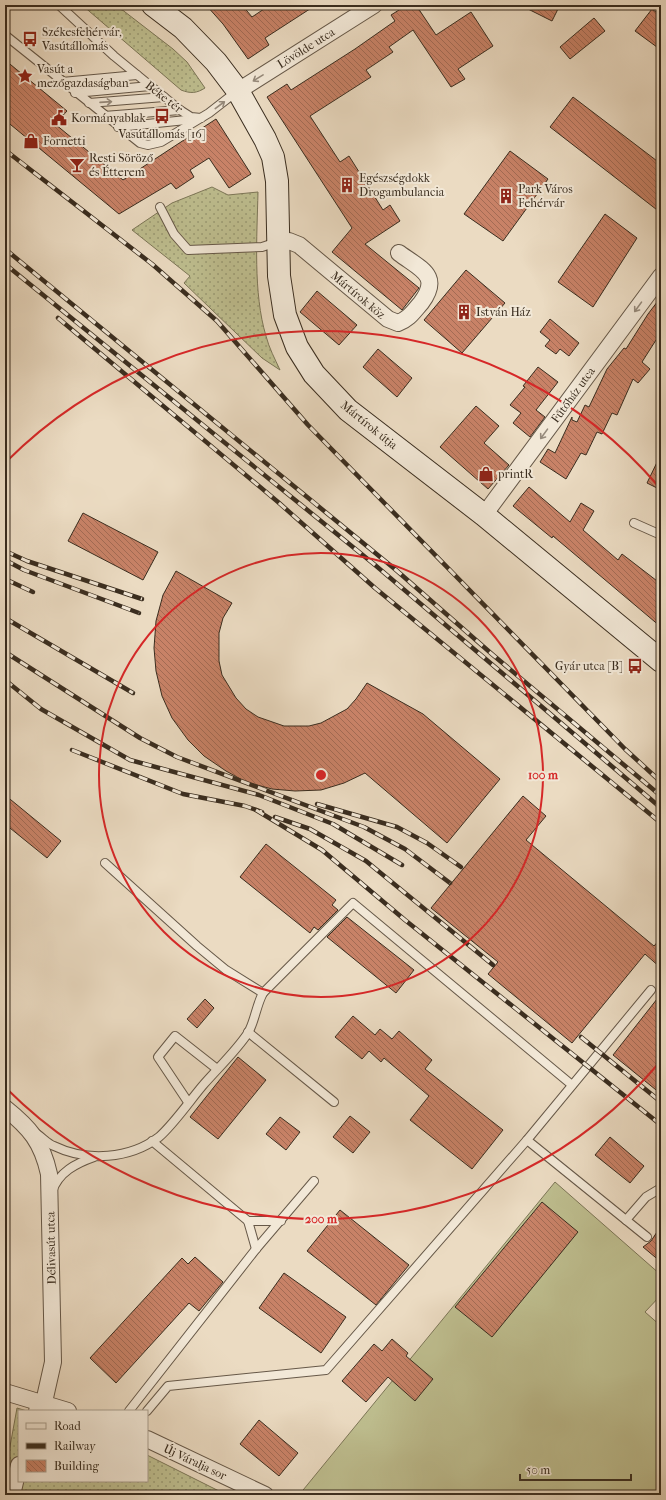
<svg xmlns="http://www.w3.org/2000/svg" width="666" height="1500" viewBox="0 0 666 1500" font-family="'IM FELL French Canon',serif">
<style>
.grass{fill:url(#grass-dots);stroke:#7c7657}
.pitch{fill:#bebe8f;stroke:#7c7657}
.building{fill:url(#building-back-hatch);stroke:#3a2d1f}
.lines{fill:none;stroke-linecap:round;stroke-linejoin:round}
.lane-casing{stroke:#665848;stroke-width:10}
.street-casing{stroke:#665848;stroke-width:18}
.secondary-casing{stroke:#3a2d1f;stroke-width:24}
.lane{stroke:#f2e8d7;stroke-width:8}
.street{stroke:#f2e8d7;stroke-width:16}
.secondary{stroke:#f2e8d7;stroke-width:22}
.rail-casing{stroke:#3a2d1f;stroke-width:4.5}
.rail{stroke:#f2e8d7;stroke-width:3;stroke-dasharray:9;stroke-linecap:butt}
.oneway{stroke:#968a7b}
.ring{fill:none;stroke:#d62828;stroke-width:2}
.labels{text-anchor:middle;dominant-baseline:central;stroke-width:4;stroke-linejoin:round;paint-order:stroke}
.poi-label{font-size:12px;fill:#3a2d1f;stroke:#f2e8d7;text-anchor:start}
.street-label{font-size:12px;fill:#3a2d1f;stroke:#f2e8d7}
.centre{fill:#d62828;stroke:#f2e8d7;stroke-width:2}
.ring-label{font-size:12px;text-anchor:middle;font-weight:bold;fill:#d62828;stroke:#f2e8d7;stroke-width:4;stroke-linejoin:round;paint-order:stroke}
</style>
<defs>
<pattern id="grass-dots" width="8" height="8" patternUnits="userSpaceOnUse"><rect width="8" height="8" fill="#bebe8f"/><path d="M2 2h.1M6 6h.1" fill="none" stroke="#9b9b74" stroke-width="1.8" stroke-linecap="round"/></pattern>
<pattern id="building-back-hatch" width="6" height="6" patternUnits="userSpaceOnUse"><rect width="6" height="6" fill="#c88267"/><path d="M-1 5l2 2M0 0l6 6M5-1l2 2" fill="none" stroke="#a36b54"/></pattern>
</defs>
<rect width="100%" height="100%" fill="#ebdbc2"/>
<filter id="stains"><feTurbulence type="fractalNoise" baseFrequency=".005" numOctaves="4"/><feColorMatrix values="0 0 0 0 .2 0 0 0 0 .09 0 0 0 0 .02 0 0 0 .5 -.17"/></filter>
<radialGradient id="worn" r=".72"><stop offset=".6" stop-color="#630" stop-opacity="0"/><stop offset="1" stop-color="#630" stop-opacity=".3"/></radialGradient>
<g class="grass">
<path d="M82,5H116L173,49L187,62L205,88C197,93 191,94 181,90Z"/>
<path d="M212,187L228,195L258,192C257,236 253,293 266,336C269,348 275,359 280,370L262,358L184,283L190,276L132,230L172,203Z"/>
<polygon points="17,1408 27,1411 19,1411 19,1481 147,1481 147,1455 227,1495 5,1495 5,1474"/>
</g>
<polygon class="pitch" points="555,1182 661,1275 661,1295 645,1312 661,1326 661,1495 299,1495"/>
<g class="building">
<polygon points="206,5 242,5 252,17 270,5 316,5 265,38 269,45 248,59 223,24"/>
<polygon points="407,5 416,5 436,35 471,12 493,46 458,69 465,79 451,87 413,30 389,47 393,52 366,70 371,77 310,116 340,162 349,156 383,210 390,205 400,221 365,244 419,288 402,310 332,252 352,228 267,97 287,84 291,90 355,49 395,21 391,15"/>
<polygon points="520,5 560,5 552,21"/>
<polygon points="652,9 661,16 661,50 635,31"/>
<polygon points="594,18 605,31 570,59 560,47"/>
<polygon points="5,60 67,111 55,124 123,180 216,119 251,174 229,188 209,158 190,170 194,177 176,189 171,183 119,214 5,120"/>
<polygon points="573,97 661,164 661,213 550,127"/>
<polygon points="510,151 548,179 503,241 464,214"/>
<polygon points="605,214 637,238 593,307 558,282"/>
<polygon points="466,270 505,303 462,353 424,320"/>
<polygon points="317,291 357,325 339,345 300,312"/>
<polygon points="661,297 661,344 656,340 642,362 650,369 638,383 633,379 617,415 612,413 602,434 597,432 586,455 581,453 566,479 540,462 548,449 555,453 572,417 572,420 577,422 585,405 589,407 607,369 624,348 626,349 648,314"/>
<polygon points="550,319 579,343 569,356 560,349 556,354 545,346 550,340 540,332"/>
<polygon points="378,349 412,378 397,397 363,367"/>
<polygon points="538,367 558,382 536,410 545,417 530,437 513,423 521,413 510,405 525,387 523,386"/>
<polygon points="476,406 499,426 484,443 509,465 488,489 440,447"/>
<polygon points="661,454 661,490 647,483"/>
<polygon points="529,487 570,522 581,503 594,511 583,530 618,560 622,554 661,584 661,627 553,536 552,538 513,506"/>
<polygon points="83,513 158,552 143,580 68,541"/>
<polygon points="176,571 232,603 223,618 219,633 219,661 222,675 236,698 246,709 258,717 284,726 309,726 321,723 347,709 356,699 367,683 423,714 500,779 447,843 365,773 344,783 321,790 295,791 272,789 246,782 226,771 204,756 188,740 172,718 162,696 156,671 154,648 156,621 163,595"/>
<polygon points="5,795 61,841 47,858 5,824"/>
<polygon points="523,796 546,816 526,840 654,946 661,938 661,968 645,954 572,1043 488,974 498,962 431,908"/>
<polygon points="266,844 336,900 332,905 338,910 318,930 314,927 310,933 240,877"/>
<polygon points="347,917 414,970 396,993 327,937"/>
<polygon points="661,994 661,1094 613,1055"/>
<polygon points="205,999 214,1008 197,1028 187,1019"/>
<polygon points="353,1016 375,1035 380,1029 392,1039 399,1031 432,1060 425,1069 503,1130 472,1169 410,1120 429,1096 384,1058 381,1062 369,1051 362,1059 335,1037"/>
<polygon points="238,1057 266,1080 218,1139 190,1117"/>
<polygon points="350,1116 370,1132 353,1153 333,1137"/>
<polygon points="280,1117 300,1132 286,1150 266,1134"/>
<polygon points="610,1137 644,1166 630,1183 595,1155"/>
<polygon points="542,1202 578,1232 492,1337 455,1307"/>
<polygon points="340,1210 409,1265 376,1305 307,1251"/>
<polygon points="661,1226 661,1262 643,1247 651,1241"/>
<polygon points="195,1257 223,1282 199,1311 189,1303 116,1383 90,1358 182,1258 188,1264"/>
<polygon points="284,1273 346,1317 321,1353 259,1308"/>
<polygon points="392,1339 408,1353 406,1356 433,1379 415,1401 388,1377 366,1402 342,1381 374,1344 382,1351"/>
<polygon points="259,1420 298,1453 279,1476 240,1444"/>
</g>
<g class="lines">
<defs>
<g id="lane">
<polyline points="59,5 114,56 180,110 191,117 201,118"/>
<polyline points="5,35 140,143 148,145 161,142 209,113 236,92"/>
<polyline points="62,82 137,75"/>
<polyline points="75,93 150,86"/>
<polyline points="89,103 164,97"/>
<polyline points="104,116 180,110"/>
<polyline points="118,127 196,119"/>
<polyline points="160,207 174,234 188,250 262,247 277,242"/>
<polyline points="634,523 661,535"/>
<polyline points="105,863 197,946 226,970 263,993"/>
<polyline points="248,1032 334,1102"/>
<polyline points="188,1102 158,1057 175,1036 217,1069"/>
<path d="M37,1134C43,1138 48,1144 54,1146C87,1162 130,1159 159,1137C174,1124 191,1099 204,1084C219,1067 236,1051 248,1033C255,1021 256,1006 263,993L353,903L572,1085"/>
<polyline points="527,1140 647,1237"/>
<polyline points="152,1141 248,1221 256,1249"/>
<path d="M52,1192C58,1172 77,1163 94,1157"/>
<polyline points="626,1220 646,1197 661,1188"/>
<polyline points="248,1221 281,1221"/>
<polyline points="129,1411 256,1249 314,1181"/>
<polyline points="147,1411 168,1386 326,1370 527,1140 651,990"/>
</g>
<g id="street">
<polyline points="238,91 374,5"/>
<path d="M278,242L289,241L299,245L388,319L398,323C409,319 413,312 421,303C442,275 420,269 399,253"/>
<polyline points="484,515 661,276"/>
<path d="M5,1108C30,1128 42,1142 49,1174L53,1362L44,1402L37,1411"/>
<polyline points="5,1392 68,1411"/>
<polyline points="147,1439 265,1495"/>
<polyline points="12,1495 19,1465"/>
</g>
<polyline id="secondary" points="153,5 183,28 216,62 238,91 265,139 273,157 277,181 279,276 285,315 297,347 314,374 348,410 484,515 661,661"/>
</defs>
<use href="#lane" class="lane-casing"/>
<use href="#street" class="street-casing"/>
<use href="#secondary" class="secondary-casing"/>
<use href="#lane" class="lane"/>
<use href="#street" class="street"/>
<use href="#secondary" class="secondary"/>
<defs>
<g id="rail">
<polyline points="5,150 152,264 217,321 308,425 625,749 661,782"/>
<polyline points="5,249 396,570 493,655 661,796"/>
<polyline points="5,264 375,565 661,808"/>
<polyline points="58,318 278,502 375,588 661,823"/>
<polyline points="5,551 27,561 142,599"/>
<polyline points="5,560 24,570 139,613"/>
<polyline points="5,579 33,592"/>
<polyline points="5,618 133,693"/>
<polyline points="5,652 140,738 177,757 364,827 405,849 450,883"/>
<polyline points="5,680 41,709 130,760 259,795 333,824 402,865"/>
<polyline points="72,750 183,794 245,806 262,812"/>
<polyline points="317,804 397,827 427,843 461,867"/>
<polyline points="256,810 322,850 405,920 661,1125"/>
<polyline points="275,817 310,829 366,861 493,965"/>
<polyline points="581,1037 661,1102"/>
</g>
</defs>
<use href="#rail" class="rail-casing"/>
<use href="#rail" class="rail"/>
</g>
<defs><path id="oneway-shaft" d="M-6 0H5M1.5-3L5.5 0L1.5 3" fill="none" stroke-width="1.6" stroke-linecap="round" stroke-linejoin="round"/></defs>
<g class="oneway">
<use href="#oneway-shaft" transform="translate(258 78) rotate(148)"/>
<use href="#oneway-shaft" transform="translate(106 102) rotate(-4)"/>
<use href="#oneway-shaft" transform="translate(220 105) rotate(-37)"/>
<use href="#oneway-shaft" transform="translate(638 307) rotate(126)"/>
<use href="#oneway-shaft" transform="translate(544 434) rotate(126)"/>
</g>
<g class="ring">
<circle cx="321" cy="775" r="222"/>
<path d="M659 1063A444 444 0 0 1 7 1089M7 461A444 444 0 0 1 659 487"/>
</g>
<defs>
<symbol id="bus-bare" viewBox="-9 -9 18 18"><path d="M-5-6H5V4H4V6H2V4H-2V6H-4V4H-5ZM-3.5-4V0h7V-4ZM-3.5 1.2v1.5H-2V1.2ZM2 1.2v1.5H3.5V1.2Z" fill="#8f2418" stroke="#f2e8d7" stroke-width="2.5" paint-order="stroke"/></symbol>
<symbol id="sight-bare" viewBox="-9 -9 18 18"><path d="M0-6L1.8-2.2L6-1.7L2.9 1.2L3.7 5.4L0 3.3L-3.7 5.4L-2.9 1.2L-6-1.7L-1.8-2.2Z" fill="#8f2418" stroke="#f2e8d7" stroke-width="2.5" paint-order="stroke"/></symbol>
<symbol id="civic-bare" viewBox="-9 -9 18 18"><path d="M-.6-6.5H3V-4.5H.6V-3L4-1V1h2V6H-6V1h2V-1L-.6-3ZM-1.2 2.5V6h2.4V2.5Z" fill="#8f2418" stroke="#f2e8d7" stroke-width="2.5" paint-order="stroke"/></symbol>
<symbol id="shop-bare" viewBox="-9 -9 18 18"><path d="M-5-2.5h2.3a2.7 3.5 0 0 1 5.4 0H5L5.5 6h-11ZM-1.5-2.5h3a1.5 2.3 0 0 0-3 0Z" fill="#8f2418" stroke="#f2e8d7" stroke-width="2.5" paint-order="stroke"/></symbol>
<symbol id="bar-bare" viewBox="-9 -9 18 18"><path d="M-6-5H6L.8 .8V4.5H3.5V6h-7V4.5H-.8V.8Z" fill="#8f2418" stroke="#f2e8d7" stroke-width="2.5" paint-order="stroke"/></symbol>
<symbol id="building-bare" viewBox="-9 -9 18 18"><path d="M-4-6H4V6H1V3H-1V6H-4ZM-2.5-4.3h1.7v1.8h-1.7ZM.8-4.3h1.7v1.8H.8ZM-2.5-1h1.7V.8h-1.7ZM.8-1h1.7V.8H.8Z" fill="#8f2418" stroke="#f2e8d7" stroke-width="2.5" paint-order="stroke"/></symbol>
</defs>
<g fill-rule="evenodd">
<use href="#bus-bare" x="19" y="28" width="22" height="22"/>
<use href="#sight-bare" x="14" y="65" width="22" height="22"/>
<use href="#bus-bare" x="151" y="105" width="22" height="22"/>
<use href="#civic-bare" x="48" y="107" width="22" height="22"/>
<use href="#shop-bare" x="20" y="130" width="22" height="22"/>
<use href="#bar-bare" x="66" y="154" width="22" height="22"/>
<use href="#building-bare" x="336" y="174" width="22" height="22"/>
<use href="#building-bare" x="495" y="185" width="22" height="22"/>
<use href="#building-bare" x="453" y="301" width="22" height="22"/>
<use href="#shop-bare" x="475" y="463" width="22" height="22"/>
<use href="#bus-bare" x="624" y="655" width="22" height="22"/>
</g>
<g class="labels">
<g class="poi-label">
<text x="42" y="32">Székesfehérvár,<tspan x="42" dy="14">Vasútállomás</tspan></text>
<text x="37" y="69">Vasút a<tspan x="37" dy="14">mezőgazdaságban</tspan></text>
<text x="71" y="118">Kormányablak</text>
<text x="162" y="134" text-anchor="middle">Vasútállomás [16]</text>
<text x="43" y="141">Fornetti</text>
<text x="89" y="158">Resti Söröző<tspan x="89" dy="14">és Étterem</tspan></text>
<text x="359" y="178">Egészségdokk<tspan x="359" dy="14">Drogambulancia</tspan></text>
<text x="518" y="189">Park Város<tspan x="518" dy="14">Fehérvár</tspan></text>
<text x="476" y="312">István Ház</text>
<text x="498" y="474">printR</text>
<text x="623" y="666" text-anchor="end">Gyár utca [B]</text>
</g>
<g class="street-label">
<text transform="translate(306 48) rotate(-32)">Lövölde utca</text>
<text transform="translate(164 97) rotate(38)">Béke tér</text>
<text transform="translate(358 295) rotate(40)">Mártírok köz</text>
<text transform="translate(573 395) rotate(-54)">Fűtőház utca</text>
<text transform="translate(369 425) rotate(39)">Mártírok útja</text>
<text transform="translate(51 1248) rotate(-91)">Délivasút utca</text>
<text transform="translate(195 1462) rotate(25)">Új Váralja sor</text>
</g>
</g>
<circle cx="321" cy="775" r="6" class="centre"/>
<g class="ring-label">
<text x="543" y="779">100 m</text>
<text x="321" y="1223">200 m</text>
</g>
<rect width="666" height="1500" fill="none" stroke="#ebdbc2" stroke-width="20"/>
<rect x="6" y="6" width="654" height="1488" fill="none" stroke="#3a2d1f" stroke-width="2"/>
<rect x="10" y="10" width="646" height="1480" fill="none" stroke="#3a2d1f"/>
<rect x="18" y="1410" width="130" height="72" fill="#f2e8d7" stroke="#a89d8d"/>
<rect x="26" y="1423" width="20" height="6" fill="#f2e8d7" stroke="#a89d8d"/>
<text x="54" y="1430" font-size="12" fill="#3a2d1f">Road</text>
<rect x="26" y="1443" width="20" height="6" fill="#3a2d1f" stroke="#a89d8d"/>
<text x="54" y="1450" font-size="12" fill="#3a2d1f">Railway</text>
<rect x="26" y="1460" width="20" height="12" fill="url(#building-back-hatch)" stroke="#a89d8d"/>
<text x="54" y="1470" font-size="12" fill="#3a2d1f">Building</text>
<path d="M520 1474v6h111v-6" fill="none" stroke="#3a2d1f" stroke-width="2"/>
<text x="526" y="1474" font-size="12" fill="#3a2d1f" stroke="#f2e8d7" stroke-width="3" paint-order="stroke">50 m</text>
<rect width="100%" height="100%" filter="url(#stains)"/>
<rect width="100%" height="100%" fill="url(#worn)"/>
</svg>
